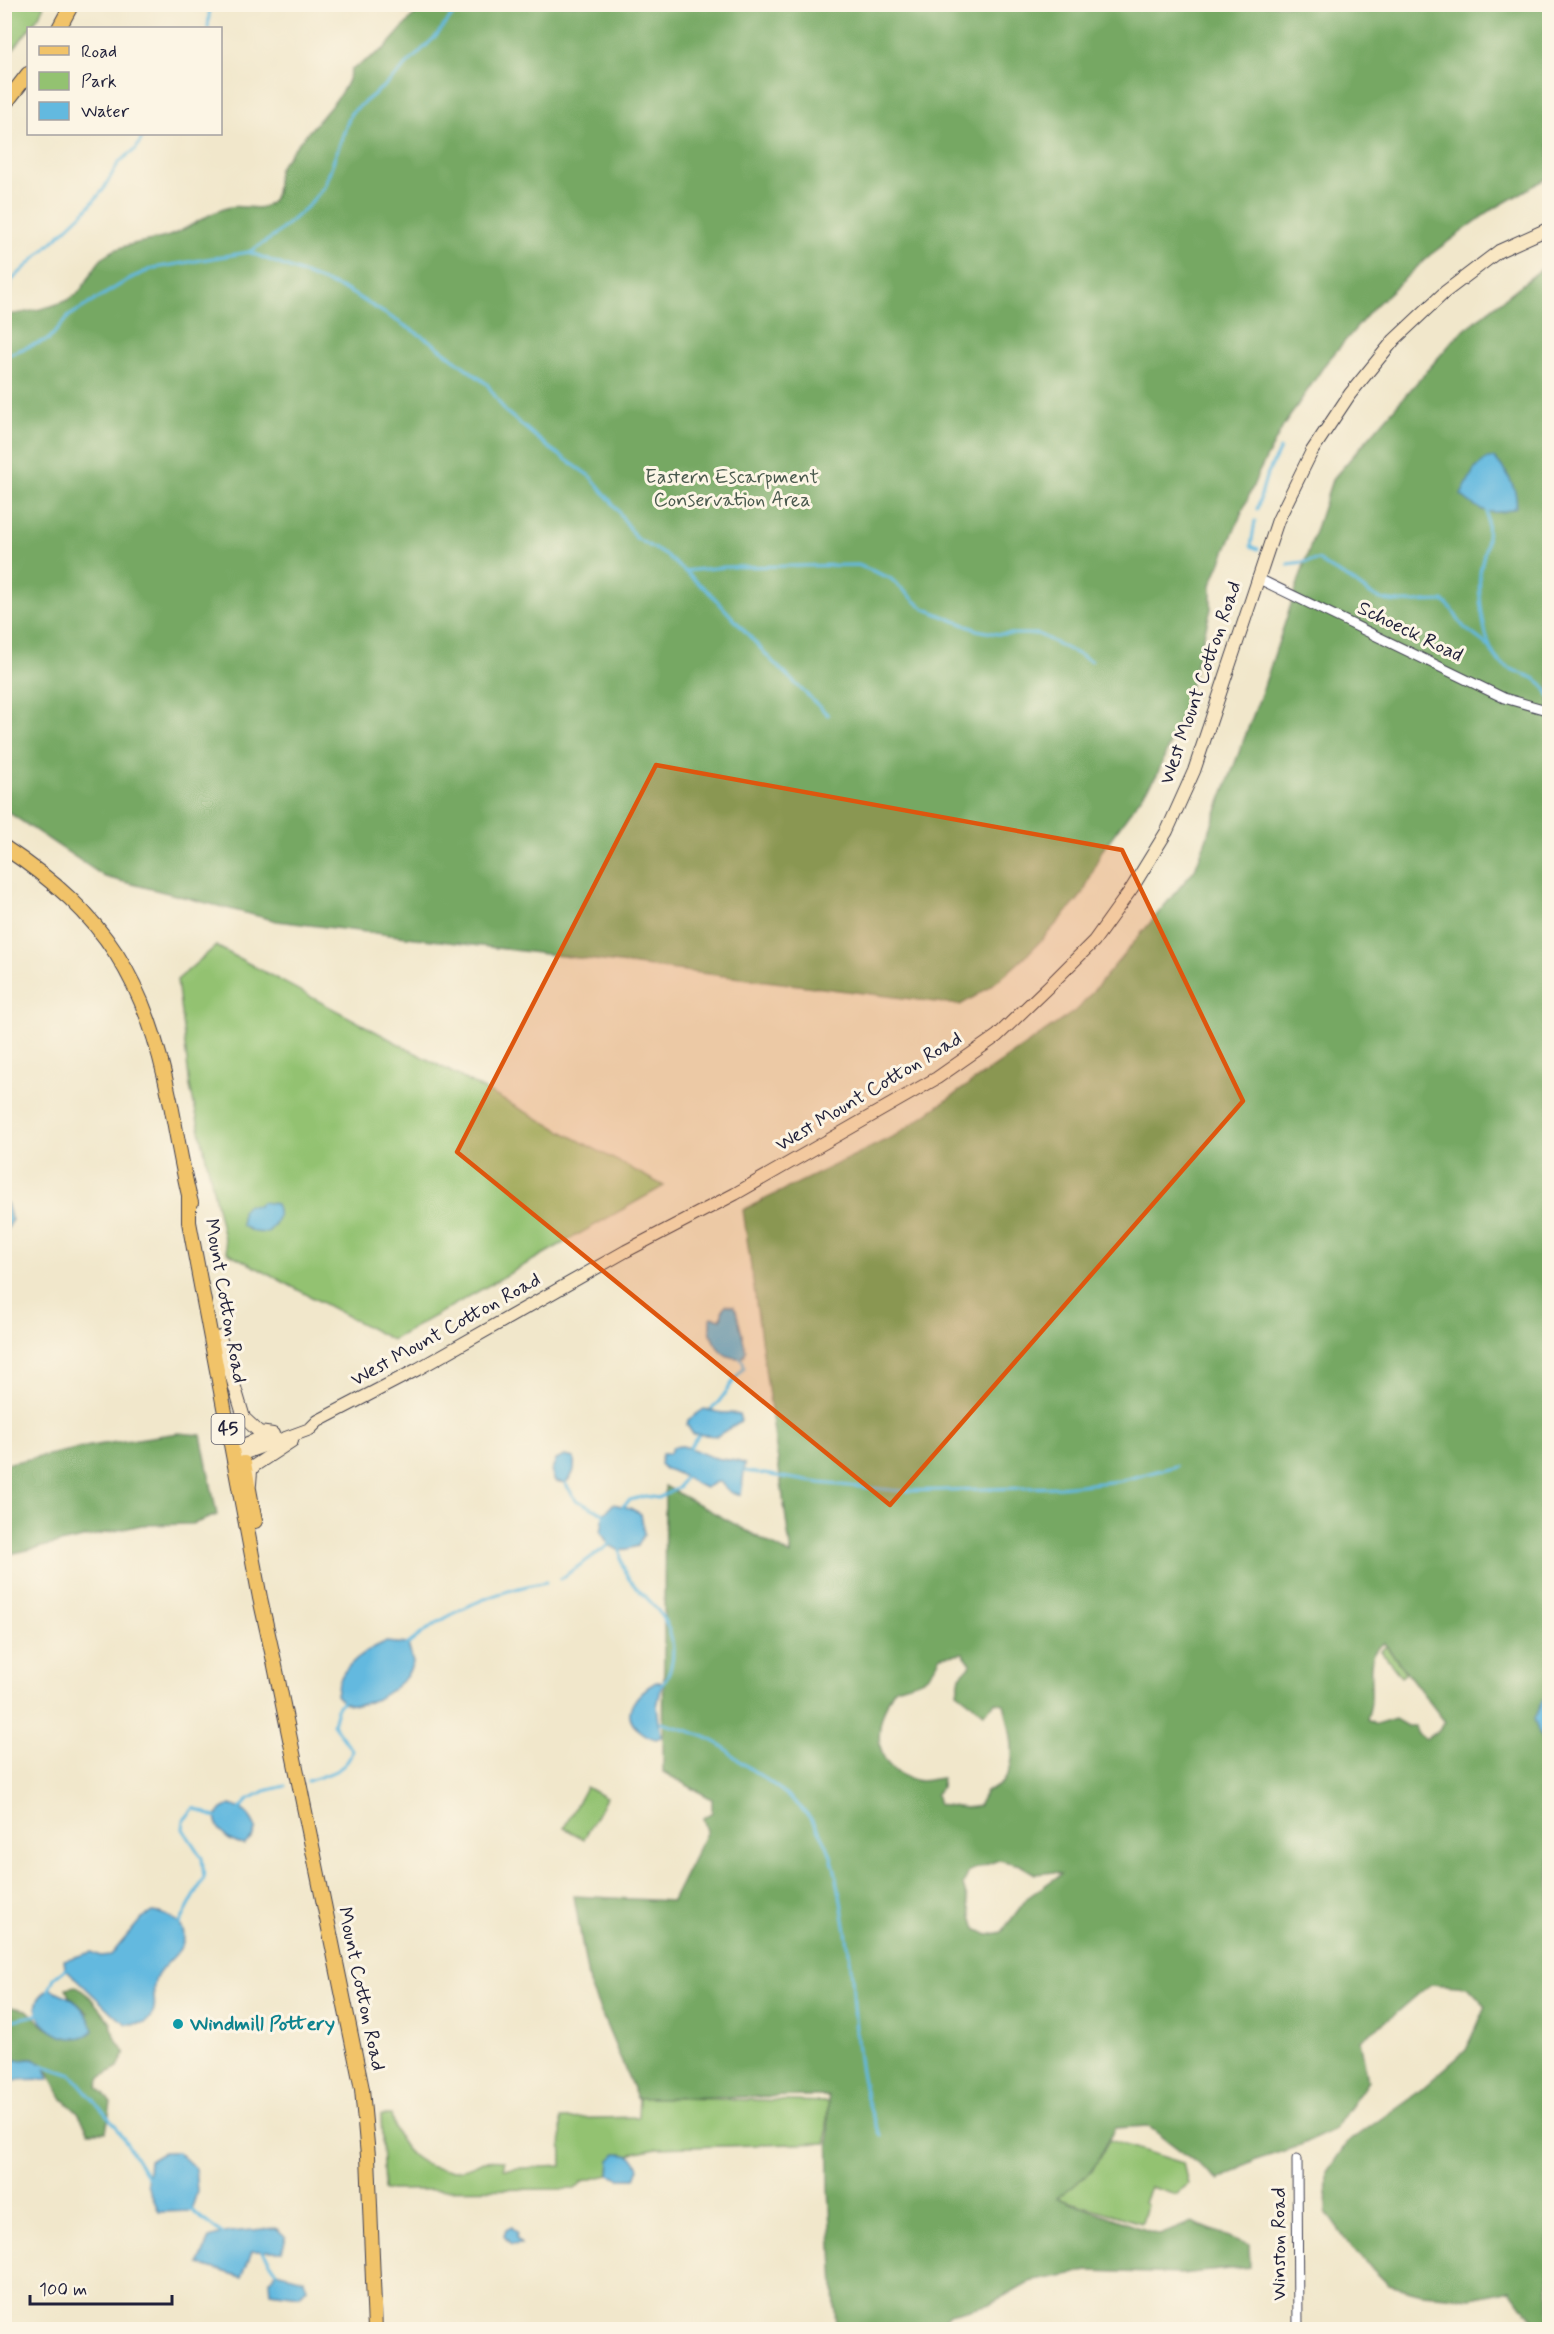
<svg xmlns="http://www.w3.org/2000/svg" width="1554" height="2334" viewBox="0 0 1554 2334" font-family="Mynerve,sans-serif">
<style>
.green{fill:#93c271;stroke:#5a7256;stroke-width:1.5}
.forest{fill:#76a863;stroke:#4c654f;stroke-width:1.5;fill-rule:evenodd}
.water{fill:#63b9df;stroke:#426e8d;stroke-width:1.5}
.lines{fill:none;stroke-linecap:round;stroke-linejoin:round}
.stream{stroke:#63b9df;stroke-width:3}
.minor-casing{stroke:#414051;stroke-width:11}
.secondary-casing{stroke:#414051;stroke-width:14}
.primary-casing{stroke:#414051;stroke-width:16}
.minor{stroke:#fff;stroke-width:9}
.secondary{stroke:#f9e7c3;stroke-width:12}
.primary{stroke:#f1c369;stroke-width:14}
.marked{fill:#de560e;fill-opacity:0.2;stroke:#de560e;stroke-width:4.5;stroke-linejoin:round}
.culture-dot{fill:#0f9aa8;stroke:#fcf5e5;stroke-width:2}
.labels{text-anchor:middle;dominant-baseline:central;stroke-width:6;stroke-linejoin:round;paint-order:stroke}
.shield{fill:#fcf5e5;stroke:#63616e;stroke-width:1.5}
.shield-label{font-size:18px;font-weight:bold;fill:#22223b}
.park-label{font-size:20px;fill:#4a5a4e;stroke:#fcf5e5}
.street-label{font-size:20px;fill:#22223b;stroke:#fcf5e5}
.culture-label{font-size:20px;font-weight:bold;fill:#0d838f;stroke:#fcf5e5;text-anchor:start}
</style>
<rect width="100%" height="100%" fill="#fcf5e5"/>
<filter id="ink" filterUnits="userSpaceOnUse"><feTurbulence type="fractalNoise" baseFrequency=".0167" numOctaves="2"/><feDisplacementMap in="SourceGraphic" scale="12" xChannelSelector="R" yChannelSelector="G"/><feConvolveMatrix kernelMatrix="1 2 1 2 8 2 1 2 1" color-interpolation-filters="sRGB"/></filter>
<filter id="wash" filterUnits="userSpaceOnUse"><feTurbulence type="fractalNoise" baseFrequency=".008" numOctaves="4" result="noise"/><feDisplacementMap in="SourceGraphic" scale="24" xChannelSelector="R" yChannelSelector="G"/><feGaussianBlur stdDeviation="1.35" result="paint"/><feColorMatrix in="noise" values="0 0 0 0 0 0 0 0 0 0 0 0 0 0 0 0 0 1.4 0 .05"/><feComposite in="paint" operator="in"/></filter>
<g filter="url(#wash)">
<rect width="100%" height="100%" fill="#f1e7cb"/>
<g class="green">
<polygon points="5,4 44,5 39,16 5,60"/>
<polygon points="216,946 664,1186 392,1340 227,1252 190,1086 177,980"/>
<polygon points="1386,1646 1406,1673 1401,1677 1381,1651"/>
<polygon points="586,1787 606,1798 584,1839 564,1828"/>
<path d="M639,2097L828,2102L826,2143L657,2148L636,2152L629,2156L622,2154L610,2160L609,2175L583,2181L575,2189L384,2190L381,2115H391C398,2151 425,2175 463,2169C471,2167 478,2163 485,2161C490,2160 499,2161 504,2161V2169L562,2166L561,2119L638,2117Z"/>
<polygon points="1109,2140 1183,2163 1188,2184 1176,2195 1150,2187 1144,2203 1147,2205 1142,2223 1056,2198 1092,2171"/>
</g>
<g class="forest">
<path d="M423,5H1549V177L1490,211L1430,255L1375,306L1326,363L1284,425L1259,472L1211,585V609L1185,706L1157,775L1101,852L1084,892L1077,901C1042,940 1007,981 960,1005L277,921L105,877L5,810V315C21,314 67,305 78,293C94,275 94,257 120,248C136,242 153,241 169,236C191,228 208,212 230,207C243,204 259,213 270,203C280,195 275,180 279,169C280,165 284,161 287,158C304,132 346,99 351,70L384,49Z"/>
<path d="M1549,263L1550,1692L1542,1701L1541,1739L1550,1749L1549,2329H1539L1511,2290L1471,2298L1423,2294L1389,2285L1353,2250L1326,2212L1327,2172L1346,2144L1417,2093L1466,2050L1486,2006L1468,1987L1430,1984L1392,2017L1360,2040L1368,2081L1334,2130L1296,2147L1256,2160L1219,2180L1148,2126L1115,2128L1092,2171L1057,2198L1160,2235L1192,2222L1249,2245L1250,2267L1181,2274L1088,2271L1029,2282L990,2304L950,2314L936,2329H836L829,2187L828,2096L637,2098L589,1984L574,1896L672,1901L707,1831L703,1818L712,1812V1799L663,1772L665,1486L791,1555L743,1210L896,1135L1079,1008L1195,869L1263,689L1332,480L1458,335ZM1384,1643L1445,1722L1439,1730L1425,1739L1418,1734L1415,1726H1407L1395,1719L1376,1725L1367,1720C1368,1714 1371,1707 1371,1701C1373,1682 1364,1653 1384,1643ZM963,1653L971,1664L960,1676L957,1692L984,1713L996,1702L1004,1704C1011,1732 1025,1781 986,1791L978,1806C965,1810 952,1806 939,1804L936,1794L941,1787L942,1778C932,1778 925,1783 915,1780C867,1767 875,1721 895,1688C921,1681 928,1682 941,1656ZM999,1860L1020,1865L1035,1874L1055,1872L1061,1874L1027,1898L1002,1932L988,1935L976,1929L963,1885L969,1871Z"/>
<polygon points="178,1433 201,1435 217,1515 193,1524 142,1525 5,1555 5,1464 90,1446"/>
<polygon points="76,1986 90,1997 111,2023 114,2037 125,2053 118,2067 101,2077 98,2087 111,2103 106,2132 89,2132 78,2113 63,2099 44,2065 33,2059 5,2061 5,2006 27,2010 45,2027 58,2034 88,2013 69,1996 66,1988"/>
</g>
<g class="water">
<path d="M1488,458H1495C1506,471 1519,490 1516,507C1493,518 1479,511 1461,495L1474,470Z"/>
<polygon points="4,1202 7,1203 12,1221 5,1233"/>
<path d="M262,1202L276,1204C282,1216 276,1224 267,1233L254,1232L242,1226V1212L246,1205L258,1206Z"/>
<path d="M726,1305L733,1306L736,1310L746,1351L744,1357C722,1363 708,1339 710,1320L712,1317L721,1319L723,1308Z"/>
<path d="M704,1409C708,1410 722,1413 724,1413C730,1413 733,1413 739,1414L741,1421L717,1436L693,1434L687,1425L688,1420Z"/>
<path d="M682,1446C695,1448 707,1458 721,1459C730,1460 737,1460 745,1464L741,1495L730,1492L720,1482H716L705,1488C693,1483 675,1470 665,1469L660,1464L662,1454H669L673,1447Z"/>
<path d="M565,1456L574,1458C575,1470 574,1475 565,1483L555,1481L551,1471L556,1460Z"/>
<polygon points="613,1504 630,1508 641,1514 644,1534 638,1546 620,1551 609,1545 601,1532 604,1514"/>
<path d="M385,1642L408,1644L413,1663C410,1669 408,1676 403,1680C387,1695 353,1718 336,1695C338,1668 362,1652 385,1642Z"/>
<path d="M656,1682H661L662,1685L657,1706L661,1737L656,1739C650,1738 644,1734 639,1730C617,1713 640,1691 656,1682Z"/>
<polygon points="1549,1692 1549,1749 1541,1739 1534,1719 1542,1701"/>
<path d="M230,1805C244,1809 250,1814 256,1828L252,1838L244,1845C228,1842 219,1834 215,1818L222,1809Z"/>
<path d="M152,1912C169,1913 192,1926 181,1947C175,1958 163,1965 157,1976C147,1995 164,2006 145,2023L127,2024L114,2015L65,1968L64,1960L92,1952L100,1956L111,1955L142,1918Z"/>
<path d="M50,1989C74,1998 85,2006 94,2030C66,2057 11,2009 50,1989Z"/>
<polygon points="33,2059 44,2065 49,2079 5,2080 5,2061"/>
<polygon points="164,2152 178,2152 195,2168 197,2192 191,2211 159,2212 147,2184 149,2161"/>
<path d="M616,2154C628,2154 635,2157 639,2168L635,2179H620L609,2175L610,2160Z"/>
<polygon points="512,2227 517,2233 516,2238 521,2244 511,2245 504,2236 506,2230"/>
<polygon points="276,2228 286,2237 282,2251 252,2251 242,2277 199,2264 209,2238 229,2232"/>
<polygon points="277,2272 304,2279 307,2288 300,2296 270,2292 269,2281"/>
</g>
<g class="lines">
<g class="stream">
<polyline points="208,28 210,4"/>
<polyline points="249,252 348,291 430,341 487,384 505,411 548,447 591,477 614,505 636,538 667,556 711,594 773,662 828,715"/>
<polyline points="4,327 11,281 86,210 103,190 119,162 136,149 144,134"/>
<polyline points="4,356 49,339 69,316 131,278 154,268 249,252 273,237 307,207 324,187 351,113 389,82 436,36 461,4"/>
<polyline points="1257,509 1266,477 1280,449"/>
<path d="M1487,511C1487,520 1488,529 1487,538C1486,551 1481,562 1480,574C1478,595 1484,650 1500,662C1520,679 1539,670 1550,697"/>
<polyline points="1255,521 1251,546 1258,549"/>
<path d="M1288,564L1319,560C1328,569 1340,573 1351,580C1360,586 1368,594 1378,598C1396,605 1424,601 1443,601C1455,608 1455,619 1465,628C1473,635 1482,640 1489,647"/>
<polyline points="684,571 725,567 858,565 890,578 923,608 977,630 998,634 1038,634 1091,661"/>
<path d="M712,1409C725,1397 732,1380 744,1368L743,1361L740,1358"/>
<polyline points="690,1447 698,1436"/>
<polyline points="745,1471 820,1483 902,1491 1060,1487 1120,1481 1176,1466"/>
<polyline points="565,1483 576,1500 604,1514 604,1518"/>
<polyline points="623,1506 630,1500 645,1496 658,1498 678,1488 684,1478"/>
<path d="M620,1551C623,1586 642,1588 659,1612C676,1635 678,1662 662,1685"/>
<polyline points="560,1579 609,1545 609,1542"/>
<path d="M407,1645C449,1610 493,1592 546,1582"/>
<polyline points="338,1707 344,1700"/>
<path d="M661,1723C680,1728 699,1733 717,1743C727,1748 735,1759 745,1765C772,1783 803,1803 820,1832C833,1853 837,1878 841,1901C845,1927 850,1952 852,1978C856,2028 857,2090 881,2135"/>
<path d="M308,1781C325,1775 348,1771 352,1751L333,1724L337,1709"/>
<polyline points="240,1809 249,1799 265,1791 285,1786"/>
<polyline points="179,1925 204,1878 202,1858 183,1829 184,1820 194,1808 217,1818"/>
<polyline points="48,1992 54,1978 67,1968"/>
<polyline points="4,2022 37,2015 39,2012"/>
<polyline points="42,2065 72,2075 116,2126 149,2179"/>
<polyline points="190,2209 224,2236"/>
<polyline points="261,2249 277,2272"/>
</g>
</g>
</g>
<g filter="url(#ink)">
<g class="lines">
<defs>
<g id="minor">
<polyline points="1257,578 1504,698 1550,711"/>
<polyline points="1297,2159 1298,2330"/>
</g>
<g id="secondary">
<polyline points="220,1337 244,1418 259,1432 273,1434"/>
<polyline points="232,1449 271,1434"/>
<polyline points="234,1457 310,1429 318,1421 418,1369 626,1251 735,1194 937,1078 997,1036 1049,986 1094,941 1132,888 1167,831 1194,771 1278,520 1312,451 1350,394 1394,340 1445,292 1499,251 1550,228"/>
<polyline points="250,1484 251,1471 254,1466 292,1441"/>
</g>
<g id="primary">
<polyline points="59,28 72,4"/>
<polyline points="4,105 28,74"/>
<path d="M4,847C108,916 145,980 170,1100C177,1134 182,1169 191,1203"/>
<polyline points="189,1196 189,1222 260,1598 274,1661 362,2089 368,2156 375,2330"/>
<polyline points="244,1463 255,1521"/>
</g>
</defs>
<use href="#minor" class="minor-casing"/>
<use href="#secondary" class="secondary-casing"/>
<use href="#primary" class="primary-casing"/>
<use href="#minor" class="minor"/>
<use href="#secondary" class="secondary"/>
<use href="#primary" class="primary"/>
</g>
</g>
<path class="marked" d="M656,765L1122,850L1243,1101L890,1505L457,1152Z"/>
<circle class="culture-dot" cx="178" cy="2024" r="6"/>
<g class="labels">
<rect class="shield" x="211.5" y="1414" width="33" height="30" rx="4.5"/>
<g class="shield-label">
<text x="228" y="1429">45</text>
</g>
<g class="park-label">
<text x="732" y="477">Eastern Escarpment<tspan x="732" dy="23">Conservation Area</tspan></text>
</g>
<g class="street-label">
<text transform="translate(1410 632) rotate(26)">Schoeck Road</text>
<text transform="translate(1201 683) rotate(-71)">West Mount Cotton Road</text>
<text transform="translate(869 1092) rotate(-31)">West Mount Cotton Road</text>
<text transform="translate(225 1301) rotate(80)">Mount Cotton Road</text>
<text transform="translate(446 1330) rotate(-29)">West Mount Cotton Road</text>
<text transform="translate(361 1989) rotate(78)">Mount Cotton Road</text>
<text transform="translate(1279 2244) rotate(-90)">Winston Road</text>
</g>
<g class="culture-label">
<text x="190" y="2024">Windmill Pottery</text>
</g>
</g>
<rect width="1554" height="2334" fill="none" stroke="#fcf5e5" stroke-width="24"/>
<rect x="27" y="27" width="195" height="108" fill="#fcf5e5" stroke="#a5a1a1" stroke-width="1.5"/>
<rect x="39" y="46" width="30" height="9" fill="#f1c369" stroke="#a5a1a1" stroke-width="1.5"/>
<text x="81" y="57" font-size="18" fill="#22223b">Road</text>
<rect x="39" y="72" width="30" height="18" fill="#93c271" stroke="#a5a1a1" stroke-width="1.5"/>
<text x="81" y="87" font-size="18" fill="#22223b">Park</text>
<rect x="39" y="102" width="30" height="18" fill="#63b9df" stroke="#a5a1a1" stroke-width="1.5"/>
<text x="81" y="117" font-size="18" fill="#22223b">Water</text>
<path d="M30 2295v9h142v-9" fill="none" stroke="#22223b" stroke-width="3"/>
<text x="39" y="2295" font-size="18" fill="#22223b" stroke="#fcf5e5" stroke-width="4.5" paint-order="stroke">100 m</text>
</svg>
